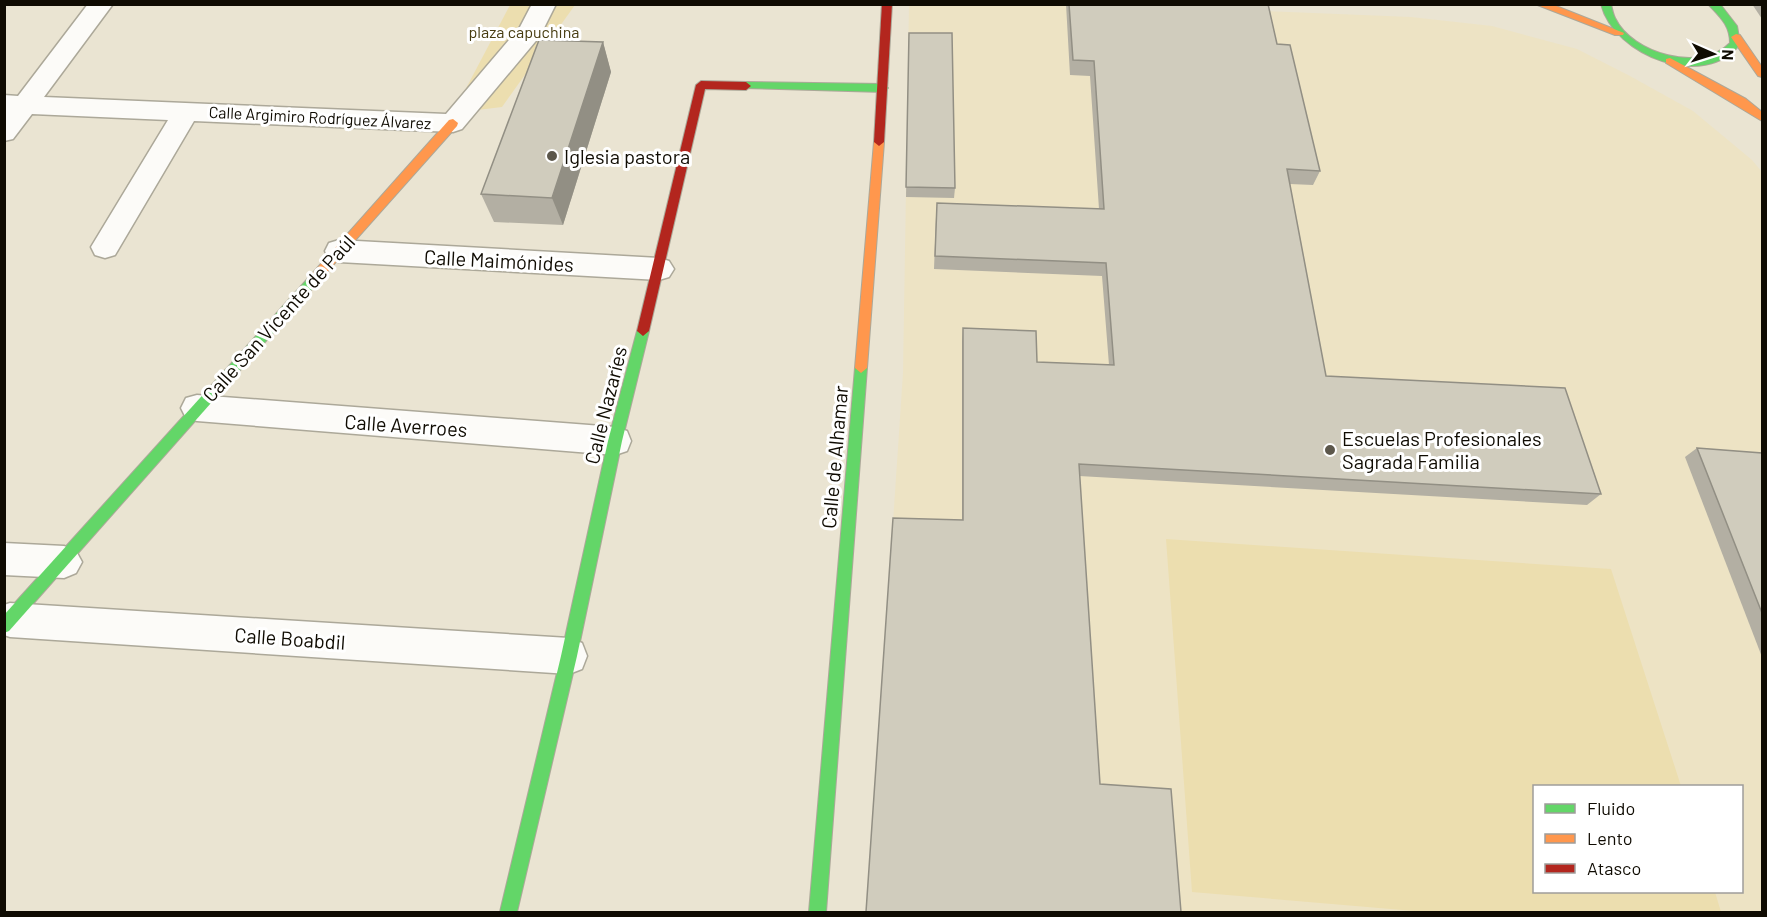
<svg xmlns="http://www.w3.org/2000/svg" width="1767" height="917" viewBox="0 0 1767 917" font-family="Barlow,sans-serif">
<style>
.built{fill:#ede3c4;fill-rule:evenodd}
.green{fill:#ecdeaf}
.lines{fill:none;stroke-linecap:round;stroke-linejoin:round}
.street-casing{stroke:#aca899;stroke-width:3}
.fast-casing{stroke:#aca899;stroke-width:2}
.slow-casing{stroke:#aca899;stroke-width:2}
.jam-casing{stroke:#aca899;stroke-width:2}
.street{fill:#fcfbf8;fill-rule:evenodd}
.fast{fill:#63d668;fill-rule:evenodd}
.slow{fill:#ff974d;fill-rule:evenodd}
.jam{fill:#b3261e;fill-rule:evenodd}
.wall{fill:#b3afa3}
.shaded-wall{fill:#928f84}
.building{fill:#d0ccbd;stroke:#928f84;stroke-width:1.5}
.poi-dot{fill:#5c574b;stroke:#fff;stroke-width:2}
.labels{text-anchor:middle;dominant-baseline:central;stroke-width:6;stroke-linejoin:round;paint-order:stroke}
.far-park-label{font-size:16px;fill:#473c11;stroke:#fff}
.far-street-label{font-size:16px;fill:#0f0b02;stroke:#fff}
.poi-label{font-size:20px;fill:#0f0b02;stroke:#fff;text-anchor:start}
.street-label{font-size:20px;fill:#0f0b02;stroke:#fff}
</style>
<rect width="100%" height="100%" fill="#eae4d2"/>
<path class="built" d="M909,5H1122L1411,17L1492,26L1577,49L1630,76L1693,111L1752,160L1762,172V912H867L903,373ZM1534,786H1742V892H1534Z"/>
<g class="green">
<polygon points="510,5 575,5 502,107 453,113"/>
<polygon points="1166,539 1611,569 1681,786 1534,786 1534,892 1715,892 1721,912 1426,912 1192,892"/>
</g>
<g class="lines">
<defs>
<g id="street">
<polygon points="88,4 113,4 44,97 446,114 520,27 532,4 556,4 540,36 462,129 453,132 194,121 115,255 105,258 95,255 91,247 168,120 32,114 13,139 4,141 4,95 18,96"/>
<polygon points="339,240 659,258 669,261 674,269 669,277 659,280 339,262 329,259 325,251 329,243"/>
<polygon points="197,395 615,427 627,431 631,441 627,451 615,455 197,421 186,418 181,408 186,398"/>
<polygon points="4,543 64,546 76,551 82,562 76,573 64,578 4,575"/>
<polygon points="10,603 569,638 582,643 587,656 582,669 569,674 10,637 4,635 4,605"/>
</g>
<g id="fast">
<path d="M1601,4H1611C1612,9 1613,14 1615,18C1632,54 1701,73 1730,43C1730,25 1720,17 1708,4H1720L1737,26L1740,44C1705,91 1614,56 1601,4Z"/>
<polygon points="746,82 883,84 888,88 883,92 742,88 741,86"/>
<polygon points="315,273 319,275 321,278 319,281 9,631 4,633 4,615 311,275"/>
<polygon points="643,326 649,331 622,441 577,656 517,912 500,912 561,656 608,441 637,331"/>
<polygon points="861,363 867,368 826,912 809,912 855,368"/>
</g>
<g id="slow">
<polygon points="1535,4 1551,4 1624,33 1623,35 1615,35"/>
<polygon points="1736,34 1740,35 1762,67 1762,77 1758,76 1731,37"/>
<polygon points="1670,58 1746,99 1762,112 1762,121 1666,63 1666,59"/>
<polygon points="453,119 458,123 457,126 319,281 311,281 309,278 311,275 449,120"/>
<polygon points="879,138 884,142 867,368 861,373 855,368 874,142"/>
</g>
<g id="jam">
<polygon points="882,4 892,4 884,142 879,146 874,142"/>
<polygon points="701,81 746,82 751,86 746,90 705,89 649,331 643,336 637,331 696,85"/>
</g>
</defs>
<use href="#street" class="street-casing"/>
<use href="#fast" class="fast-casing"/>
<use href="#slow" class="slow-casing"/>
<use href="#jam" class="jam-casing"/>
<use href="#street" class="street"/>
<use href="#fast" class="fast"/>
<use href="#slow" class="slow"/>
<use href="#jam" class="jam"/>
</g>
<g class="wall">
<polygon points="1066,4 1268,4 1277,44 1320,171 1313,185 1290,184 1326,376 1601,494 1587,505 1079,476 866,912 962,520 962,341 963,328 1037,362 1109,365 1102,276 934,269 936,217 1099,209 1090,76 1070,75"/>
<polygon points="1752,4 1762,4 1762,19"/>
<polygon points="909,33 955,188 954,198 906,197"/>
<polygon points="603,42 611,72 563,225 494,222 481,194"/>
<polygon points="1697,448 1762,453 1762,657 1685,457"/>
</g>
<polygon class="shaded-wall" points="603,42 611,72 563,225 552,198"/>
<g class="building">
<polygon points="1069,4 1268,4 1277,44 1290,45 1320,171 1287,169 1326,376 1565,388 1601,494 1079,464 1100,784 1171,789 1181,912 866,912 893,518 963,520 963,328 1036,331 1037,362 1114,365 1106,263 935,256 937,203 1104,209 1094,61 1073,60"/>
<polygon points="909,33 952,33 955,188 906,187"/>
<polygon points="539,40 603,42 552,198 481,194"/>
<polygon points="1697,448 1762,453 1762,613"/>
</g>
<g class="poi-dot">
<circle cx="552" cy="156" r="6"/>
<circle cx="1330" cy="450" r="6"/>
</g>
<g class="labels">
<g class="far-park-label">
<text x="524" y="31">plaza capuchina</text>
</g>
<g class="far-street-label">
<text transform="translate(320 117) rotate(3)">Calle Argimiro Rodríguez Álvarez</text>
</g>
<g class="poi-label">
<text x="564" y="156">Iglesia pastora</text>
<text x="1342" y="438">Escuelas Profesionales<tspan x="1342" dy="23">Sagrada Familia</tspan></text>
</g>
<g class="street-label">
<text transform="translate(499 260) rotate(3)">Calle Maimónides</text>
<text transform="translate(278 318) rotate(-48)">Calle San Vicente de Paúl</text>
<text transform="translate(605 405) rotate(-76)">Calle Nazaríes</text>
<text transform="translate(406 425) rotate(4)">Calle Averroes</text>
<text transform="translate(834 457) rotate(-85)">Calle de Alhamar</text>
<text transform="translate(290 638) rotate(4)">Calle Boabdil</text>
</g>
</g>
<rect width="1767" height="917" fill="none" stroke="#0f0b02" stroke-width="12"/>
<rect x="1533" y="785" width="210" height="108" fill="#ffffff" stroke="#9f9d9a" stroke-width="1.5"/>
<rect x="1545" y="804" width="30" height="9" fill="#63d668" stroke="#9f9d9a" stroke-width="1.5"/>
<text x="1587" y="815" font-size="18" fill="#0f0b02">Fluido</text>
<rect x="1545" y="834" width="30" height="9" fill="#ff974d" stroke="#9f9d9a" stroke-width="1.5"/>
<text x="1587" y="845" font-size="18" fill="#0f0b02">Lento</text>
<rect x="1545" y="864" width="30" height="9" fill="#b3261e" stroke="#9f9d9a" stroke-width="1.5"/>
<text x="1587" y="875" font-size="18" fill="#0f0b02">Atasco</text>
<g transform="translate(1713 54) rotate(93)" stroke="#ffffff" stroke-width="4.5" paint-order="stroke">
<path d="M0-4.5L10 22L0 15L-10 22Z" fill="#0f0b02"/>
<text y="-9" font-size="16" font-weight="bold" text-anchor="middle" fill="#0f0b02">N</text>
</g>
</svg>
